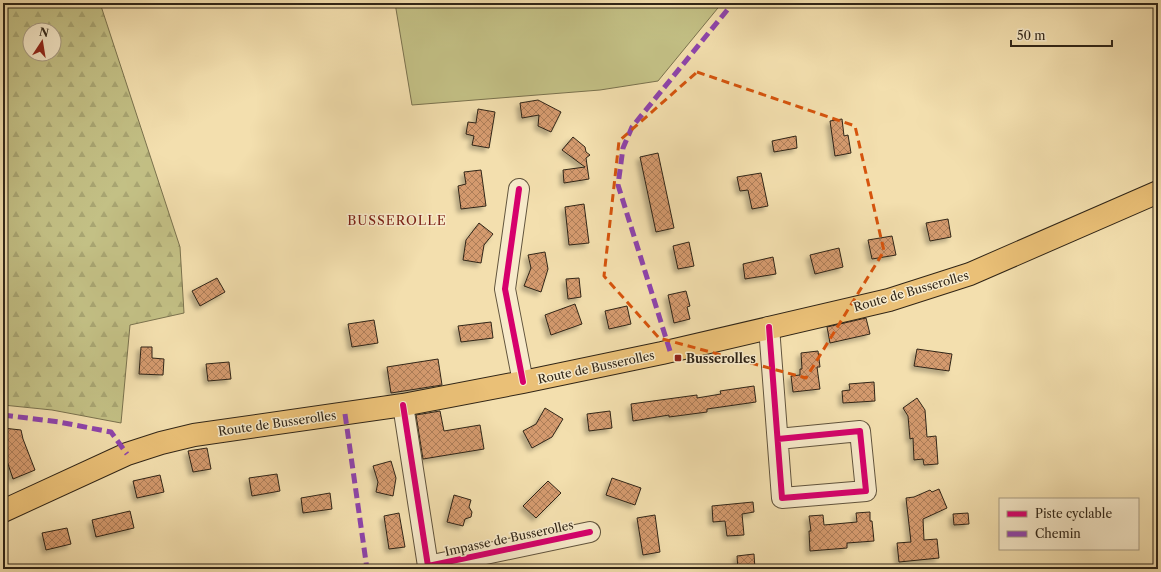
<svg xmlns="http://www.w3.org/2000/svg" width="1161" height="572" viewBox="0 0 1161 572" font-family="'Libre Caslon Text',serif">
<style>
.grass{fill:#c3c085;stroke:#7a724e}
.forest{fill:url(#forest-firs);stroke:#7a724e;fill-rule:evenodd}
.building{fill:url(#building-cross-hatch);stroke:#302517;filter:url(#shadow)}
.lines{fill:none;stroke-linecap:round;stroke-linejoin:round}
.minor-casing{stroke:#61543d;stroke-width:22}
.major-casing{stroke:#302517;stroke-width:24}
.minor{stroke:#f7eaca;stroke-width:20}
.major{stroke:#eac077;stroke-width:22}
.quiet{stroke:#8e44ad;stroke-width:5;stroke-dasharray:10 5;stroke-linecap:butt}
.cycleway-casing{stroke:#f7eaca;stroke-width:8}
.cycleway{stroke:#d6006c;stroke-width:6}
.marked{fill:none;stroke:#d6540d;stroke-width:3;stroke-dasharray:8 5;stroke-linejoin:round}
.poi-dot{fill:#8f2418;stroke:#f7eaca;stroke-width:1.5}
.labels{text-anchor:middle;dominant-baseline:central;stroke-width:3;stroke-linejoin:round;paint-order:stroke}
.street-label{font-size:12px;fill:#302517;stroke:#f7eaca}
.poi-label{font-size:12px;font-weight:bold;fill:#302517;stroke:#f7eaca;text-anchor:start}
.neighbourhood-label{font-size:13px;letter-spacing:1px;fill:#7a1f14;stroke:#f7eaca}
</style>
<defs>
<pattern id="forest-firs" width="22" height="20" patternUnits="userSpaceOnUse"><rect width="22" height="20" fill="#c3c085"/><path d="M5 1l3.5 6h-7zM16 11l3.5 6h-7z" fill="#a8a572"/></pattern>
<pattern id="building-cross-hatch" width="8" height="8" patternUnits="userSpaceOnUse"><rect width="8" height="8" fill="#d49a6e"/><path d="M0 0l8 8M0 8l8-8" fill="none" stroke="#ac7d59"/></pattern>
<filter id="shadow"><feDropShadow dx="-3.5" dy="3.5" stdDeviation="2" flood-color="#0004"/></filter>
</defs>
<rect width="100%" height="100%" fill="#f3dfae"/>
<filter id="stains"><feTurbulence type="fractalNoise" baseFrequency=".005" numOctaves="4"/><feColorMatrix values="0 0 0 0 .2 0 0 0 0 .09 0 0 0 0 .02 0 0 0 .5 -.17"/></filter>
<radialGradient id="worn" r=".72"><stop offset=".6" stop-color="#630" stop-opacity="0"/><stop offset="1" stop-color="#630" stop-opacity=".3"/></radialGradient>
<polygon class="grass" points="395,3 722,3 658,81 600,90 412,105"/>
<path class="forest" d="M3,3H100L180,247L184,313L130,325L121,423L52,410L3,405ZM30,30H54V54H30Z"/>
<g class="building">
<polygon points="538,100 561,112 551,132 538,126 539,115 522,118 520,103"/>
<polygon points="478,109 495,112 489,148 472,145 474,136 466,134 468,122 476,123"/>
<polygon points="842,119 844,136 848,135 851,153 835,156 830,121"/>
<polygon points="796,136 797,148 774,152 772,141"/>
<polygon points="573,137 585,147 586,152 590,155 586,158 589,179 564,183 563,170 585,167 562,150"/>
<polygon points="658,153 674,228 656,232 640,157"/>
<polygon points="481,170 486,206 461,209 458,186 466,184 464,172"/>
<polygon points="761,173 768,206 752,209 748,190 740,191 737,177"/>
<polygon points="584,204 589,243 569,245 565,207"/>
<polygon points="948,219 951,237 930,241 926,223"/>
<polygon points="479,223 493,234 484,245 481,263 463,260 466,240"/>
<polygon points="892,236 896,255 872,259 868,240"/>
<polygon points="689,242 694,266 678,269 673,246"/>
<polygon points="839,248 843,267 815,274 810,255"/>
<polygon points="545,252 548,269 541,292 524,286 531,268 528,255"/>
<polygon points="773,257 776,274 745,279 743,264"/>
<polygon points="217,278 225,292 200,306 192,291"/>
<polygon points="579,278 581,297 568,299 566,279"/>
<polygon points="686,291 690,306 687,307 690,319 674,323 668,295"/>
<polygon points="575,304 582,324 551,335 545,315"/>
<polygon points="627,306 631,324 609,329 605,311"/>
<polygon points="866,318 870,334 830,343 827,327"/>
<polygon points="374,320 378,343 352,347 348,324"/>
<polygon points="491,322 493,338 461,342 458,326"/>
<polygon points="141,347 152,347 152,358 164,359 163,375 139,374"/>
<polygon points="917,349 952,354 949,371 914,366"/>
<polygon points="818,351 820,367 817,367 820,389 793,392 791,376 800,375 800,369 802,369 801,353"/>
<polygon points="438,359 442,385 391,393 387,367"/>
<polygon points="229,362 231,379 208,381 206,364"/>
<polygon points="874,382 875,401 843,403 842,391 850,390 849,384"/>
<polygon points="754,386 756,402 707,409 707,412 669,417 669,415 633,421 631,404 697,395 697,398 721,394 720,391"/>
<polygon points="917,398 925,410 927,437 936,436 938,464 924,465 923,459 914,460 913,438 910,439 908,416 903,408"/>
<polygon points="545,408 563,419 552,437 532,448 523,431 536,424"/>
<polygon points="440,411 444,431 480,425 484,449 423,459 416,415"/>
<polygon points="610,411 612,428 589,431 587,414"/>
<polygon points="3,428 21,430 23,439 35,470 13,479 3,449"/>
<polygon points="207,448 211,469 193,472 188,451"/>
<polygon points="391,461 396,478 393,496 376,492 378,482 373,466"/>
<polygon points="277,474 280,491 252,496 249,478"/>
<polygon points="160,475 164,492 137,498 133,481"/>
<polygon points="612,478 641,488 635,505 606,495"/>
<polygon points="548,481 561,493 536,518 523,506"/>
<polygon points="939,489 947,508 923,519 924,540 937,539 939,558 899,562 897,543 911,542 906,498 914,497 930,490 932,492"/>
<polygon points="330,493 332,509 303,513 301,498"/>
<polygon points="454,495 471,500 469,507 472,512 471,517 465,519 463,526 447,522"/>
<polygon points="753,502 754,512 742,514 744,535 727,536 725,521 713,522 712,506"/>
<polygon points="130,511 134,528 96,537 92,520"/>
<polygon points="870,512 870,521 872,521 874,541 847,543 847,548 810,551 809,531 811,531 809,516 823,515 824,525 857,522 856,513"/>
<polygon points="399,513 405,547 389,549 384,516"/>
<polygon points="968,513 969,524 954,525 953,514"/>
<polygon points="655,515 660,552 643,555 637,518"/>
<polygon points="67,528 71,544 46,550 42,533"/>
<polygon points="754,554 755,569 738,569 737,556"/>
</g>
<g class="lines">
<defs>
<g id="minor">
<polyline points="519,189 505,289 523,382"/>
<polyline points="769,327 782,498 866,491 860,431 778,439"/>
<polyline points="403,405 428,566 590,532"/>
</g>
<polyline id="major" points="3,511 127,454 161,443 194,435 403,405 523,382 662,353 889,300 970,274 1158,192"/>
</defs>
<use href="#minor" class="minor-casing"/>
<use href="#major" class="major-casing"/>
<use href="#minor" class="minor"/>
<use href="#major" class="major"/>
<g class="quiet">
<polyline points="670,351 618,185 623,148 632,127 733,3"/>
<polyline points="345,414 367,569"/>
<polyline points="3,415 59,422 111,432 127,454"/>
</g>
<defs>
<g id="cycleway">
<polyline points="519,189 505,289 523,382"/>
<polyline points="769,327 782,498 866,491 860,431 778,439"/>
<polyline points="403,405 428,566 590,532"/>
</g>
</defs>
<use href="#cycleway" class="cycleway-casing"/>
<use href="#cycleway" class="cycleway"/>
</g>
<path class="marked" d="M697,72L855,126L884,251L806,378L659,338L604,276L619,141Z"/>
<rect class="poi-dot" x="674" y="354" width="8" height="8" rx="2"/>
<g class="labels">
<g class="street-label">
<text transform="translate(911 291) rotate(-16)">Route de Busserolles</text>
<text transform="translate(596 367) rotate(-12)">Route de Busserolles</text>
<text transform="translate(277 423) rotate(-8)">Route de Busserolles</text>
<text transform="translate(509 538) rotate(-12)">Impasse de Busserolles</text>
</g>
<g class="poi-label">
<text x="686" y="358">Busserolles</text>
</g>
<g class="neighbourhood-label">
<text x="397" y="220">BUSSEROLLE</text>
</g>
</g>
<rect width="1161" height="572" fill="none" stroke="#f3dfae" stroke-width="16"/>
<rect x="4" y="4" width="1153" height="564" fill="none" stroke="#302517" stroke-width="2"/>
<rect x="8" y="8" width="1145" height="556" fill="none" stroke="#302517"/>
<rect x="999" y="498" width="140" height="52" fill="#f7eaca" stroke="#a79b82"/>
<rect x="1007" y="511" width="20" height="6" fill="#d6006c" stroke="#a79b82"/>
<text x="1035" y="518" font-size="12" fill="#302517">Piste cyclable</text>
<rect x="1007" y="531" width="20" height="6" fill="#8e44ad" stroke="#a79b82"/>
<text x="1035" y="538" font-size="12" fill="#302517">Chemin</text>
<g transform="translate(42 42) rotate(12)"><circle r="19" fill="#f7eaca" stroke="#a79b82"/>
<path d="M0-3L7 15L0 10L-7 15Z" fill="#8f2418"/>
<text y="-6" font-size="11" font-weight="bold" text-anchor="middle" fill="#302517">N</text>
</g>
<path d="M1011 40v6h101v-6" fill="none" stroke="#302517" stroke-width="2"/>
<text x="1017" y="40" font-size="12" fill="#302517" stroke="#f7eaca" stroke-width="3" paint-order="stroke">50 m</text>
<rect width="100%" height="100%" filter="url(#stains)"/>
<rect width="100%" height="100%" fill="url(#worn)"/>
</svg>
